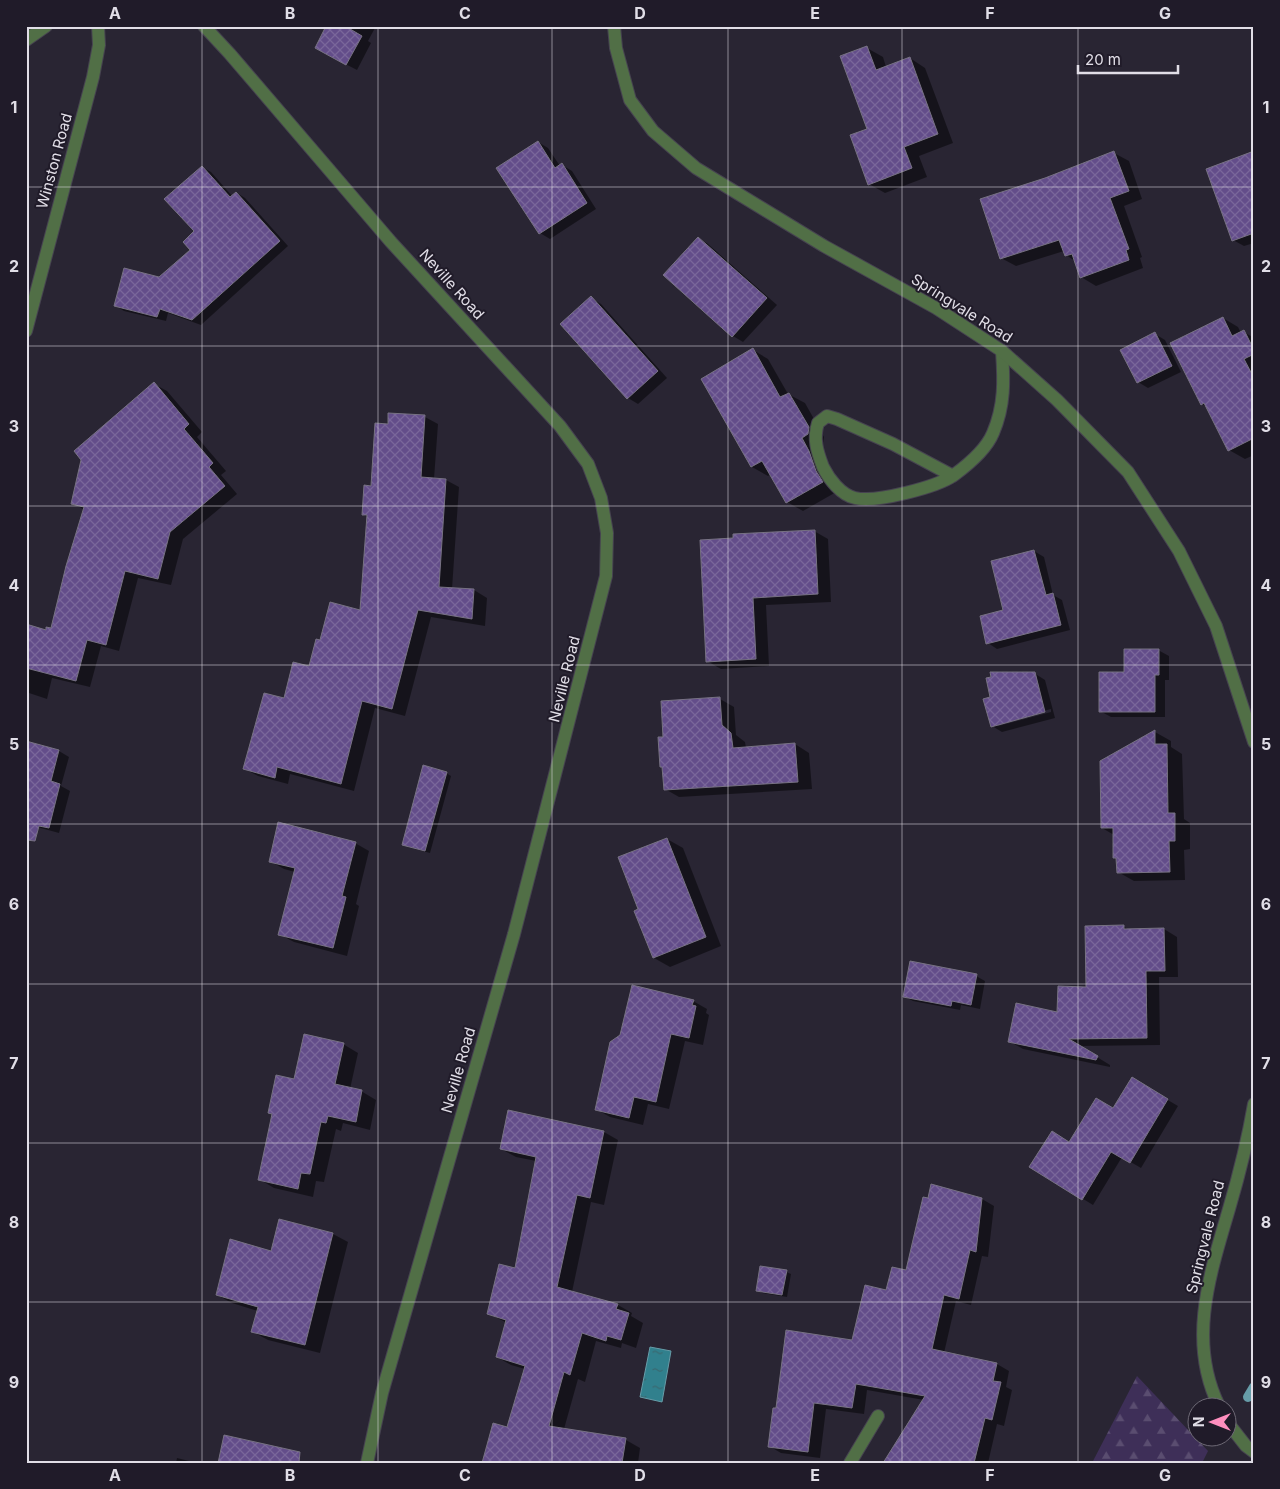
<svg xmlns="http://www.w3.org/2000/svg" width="1280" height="1489" viewBox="0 0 1280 1489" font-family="Inter,sans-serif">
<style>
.forest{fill:url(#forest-firs)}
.water{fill:url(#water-ripples);stroke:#669ca8}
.shadow{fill:#0007;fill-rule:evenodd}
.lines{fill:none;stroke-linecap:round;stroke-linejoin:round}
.stream{stroke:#669ca8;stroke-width:10}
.building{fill:url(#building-cross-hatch);stroke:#777283}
.service-casing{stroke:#464350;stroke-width:14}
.minor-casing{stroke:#464350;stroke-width:14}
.tertiary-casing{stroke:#464350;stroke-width:14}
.service{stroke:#516f46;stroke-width:12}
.minor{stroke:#516f46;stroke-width:12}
.tertiary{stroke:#516f46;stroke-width:12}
.grid{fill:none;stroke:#e1dee7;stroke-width:1;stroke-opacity:0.55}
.labels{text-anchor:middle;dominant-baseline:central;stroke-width:4;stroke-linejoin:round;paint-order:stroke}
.street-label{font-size:15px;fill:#e1dee7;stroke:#201b29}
.neatline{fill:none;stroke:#e1dee7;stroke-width:2}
.grid-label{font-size:16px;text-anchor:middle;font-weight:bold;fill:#e1dee7}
</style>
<defs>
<pattern id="forest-firs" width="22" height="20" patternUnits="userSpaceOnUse" patternTransform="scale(1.25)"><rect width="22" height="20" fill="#3e2f58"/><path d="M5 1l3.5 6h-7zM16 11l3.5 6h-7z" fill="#5a4d70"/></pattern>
<pattern id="water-ripples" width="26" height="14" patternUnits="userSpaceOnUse" patternTransform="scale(1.25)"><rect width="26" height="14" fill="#31808d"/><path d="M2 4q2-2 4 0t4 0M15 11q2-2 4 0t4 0" fill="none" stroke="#396870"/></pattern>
<pattern id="building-cross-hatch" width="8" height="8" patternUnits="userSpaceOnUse" patternTransform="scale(1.25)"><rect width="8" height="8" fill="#634d8a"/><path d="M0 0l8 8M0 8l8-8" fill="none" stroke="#79669a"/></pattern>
</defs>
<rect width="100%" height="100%" fill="#292533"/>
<polygon class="forest" points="1137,1376 1208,1451 1202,1463 1092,1463"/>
<polygon class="water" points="650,1347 671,1351 662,1402 640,1397"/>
<g class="shadow">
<polygon points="328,26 376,26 368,41 371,43 357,70 326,54"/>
<polygon points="867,48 883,57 886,67 910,58 925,68 953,143 919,156 927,177 885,193 869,184"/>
<polygon points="538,142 548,148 560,166 562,165 572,171 596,209 550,239 540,233"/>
<polygon points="1254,152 1254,243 1244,246 1233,240"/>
<polygon points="1114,153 1129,161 1142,199 1124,206 1142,257 1140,258 1143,268 1096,286 1081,277 1075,261 1066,255 1064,251 1016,266 1001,258 1045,179"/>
<polygon points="202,167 211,172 233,197 237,193 245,198 288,246 201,325 168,313 166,321 124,311 116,306 159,278 192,250 196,231"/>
<polygon points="698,238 708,244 777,305 743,342 733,336"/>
<polygon points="591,298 601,304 667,378 638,404 628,398 562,324"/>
<polygon points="1223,318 1238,327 1241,333 1244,332 1254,338 1254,455 1245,459 1229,450 1207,407 1202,404"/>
<polygon points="1155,334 1165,340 1181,372 1148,388 1138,382"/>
<polygon points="753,350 768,359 788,394 805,403 824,437 823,443 817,447 838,491 803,511 787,502 771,474 768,476 752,467 702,379"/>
<polygon points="154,384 167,391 202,432 197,437 226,471 221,475 237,494 183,539 171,585 138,578 119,651 101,646 90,687 52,678 47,699 26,692 26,626 47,632 51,630 85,510 72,503"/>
<polygon points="389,414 425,417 438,424 434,479 446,480 459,487 452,589 474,590 487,598 485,626 431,617 405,716 375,708 354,791 290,774 288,784 258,776 245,769 284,700 310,667 321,641 362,612 368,517 363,515 389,425"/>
<polygon points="814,531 828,539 831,602 766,605 769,666 721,669 707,661 701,541"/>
<polygon points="1034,551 1044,557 1053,595 1062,600 1070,630 997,649 988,643"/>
<polygon points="1158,650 1169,656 1169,680 1165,680 1165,717 1111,717 1100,711 1125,673"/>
<path d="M1034,673L1045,680L1055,718L1002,732L992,726V698ZM1051,709V712L998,726V723Z"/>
<polygon points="720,699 734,707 736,735 745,742 746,748 795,744 809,753 812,789 679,797 665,789 664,768 661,767 664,738 662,702"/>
<polygon points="1155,732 1171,741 1171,747 1182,754 1184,819 1190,823 1190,849 1184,850 1185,880 1134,881 1118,872 1118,859 1114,857 1114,835 1102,828 1101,762"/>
<polygon points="26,742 59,751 69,757 61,786 70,791 59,833 26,824"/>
<polygon points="446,773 451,776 430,853 408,847 403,844"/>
<polygon points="667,839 683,848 721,946 670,967 654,958 640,910"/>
<polygon points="355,843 369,851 356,904 359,906 347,956 294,942 279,934 295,872 284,869 270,861"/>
<polygon points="1123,926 1129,930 1164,929 1177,937 1178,977 1159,977 1160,1045 1079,1046 1110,1065 1110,1067 1023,1049 1009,1041 1059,1013 1087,989"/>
<polygon points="976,976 985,981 980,1009 961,1005 960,1010 913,1001 904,996"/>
<polygon points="693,1001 707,1009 706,1013 709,1015 703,1045 685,1041 669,1109 648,1104 643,1125 610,1117 596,1109"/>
<polygon points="343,1044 358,1053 350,1089 361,1091 376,1100 370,1130 343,1123 341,1131 336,1129 324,1182 316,1181 313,1197 274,1188 259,1179 274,1115 269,1113 295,1080"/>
<polygon points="1132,1079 1178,1106 1141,1168 1122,1157 1093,1205 1031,1167 1069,1143 1114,1109"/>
<polygon points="509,1111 604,1132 618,1140 604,1205 591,1202 572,1292 618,1305 632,1313 631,1316 643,1323 636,1348 622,1343 621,1348 596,1341 585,1382 578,1379 564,1429 626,1440 640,1448 638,1463 483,1463 508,1428 525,1369 511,1365 497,1357 507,1323 488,1313 516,1270 536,1161 516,1157 501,1149"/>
<polygon points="932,1186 982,1199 994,1206 988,1257 982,1256 971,1305 956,1301 944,1353 997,1364 1009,1371 1006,1387 1012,1390 1004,1426 997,1424 988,1463 885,1463 924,1400 867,1390 864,1414 826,1409 820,1458 781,1453 769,1446 777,1409 853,1342 887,1292 907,1272"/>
<polygon points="280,1221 333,1234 348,1242 320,1353 268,1340 253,1332 258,1311 232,1303 217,1295 272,1252"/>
<polygon points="786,1272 791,1274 787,1297 762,1293 757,1290"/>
<polygon points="177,1458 197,1463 176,1463"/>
</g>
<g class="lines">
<polyline class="stream" points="1248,1397 1254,1387"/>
</g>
<g class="building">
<polygon points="326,26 345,26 362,36 346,65 315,48"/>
<polygon points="867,46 876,70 910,57 938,134 904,147 912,168 868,185 850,135 867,129 840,56"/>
<polygon points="538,141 555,168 562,163 587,203 539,234 496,168"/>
<polygon points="1114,151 1129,191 1110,198 1129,249 1126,250 1129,260 1080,278 1072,254 1065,256 1059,240 1000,259 980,199 1045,178"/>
<polygon points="1254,151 1254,233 1232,241 1206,169"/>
<polygon points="202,166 230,197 236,192 280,241 192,320 160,309 157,317 114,306 124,268 159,277 190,250 183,242 194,231 164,199"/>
<polygon points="698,237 767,298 732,337 663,275"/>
<polygon points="591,296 658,371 627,399 560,324"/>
<polygon points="1223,317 1232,336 1244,330 1254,350 1254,354 1244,359 1254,378 1254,438 1228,451 1204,403 1201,405 1170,343"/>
<polygon points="1155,332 1172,366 1137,383 1120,350"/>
<polygon points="753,348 780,397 789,393 809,427 808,434 802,438 809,451 816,471 823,482 786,503 762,461 751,467 701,379"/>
<polygon points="154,382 189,424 184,429 213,463 209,467 225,486 170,532 158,579 125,571 106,645 87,640 76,681 26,668 26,624 46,630 46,627 51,628 66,566 84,507 71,504 81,460 74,451"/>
<polygon points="388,413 425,415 421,477 446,479 439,587 474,589 472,619 418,610 392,709 362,701 341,784 277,767 275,778 243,769 264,693 284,698 293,662 309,666 316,639 320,640 330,602 360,610 367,515 362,515 364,485 371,486 375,423 388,424"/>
<polygon points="815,530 818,594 753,598 756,659 706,662 700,540 733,538 733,534"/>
<polygon points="1034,550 1046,595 1053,593 1061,625 986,644 980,616 1003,610 991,561"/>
<polygon points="1124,649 1159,649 1159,675 1155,675 1155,712 1099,712 1099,672 1124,672"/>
<polygon points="990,672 1035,672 1045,712 991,727 983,699 990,697 986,678 991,677"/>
<polygon points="720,697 722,725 731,733 733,748 795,743 798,782 664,790 662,767 660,767 658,737 663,737 661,701"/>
<polygon points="1155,730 1155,744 1167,744 1168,813 1175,813 1175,841 1169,841 1170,872 1117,873 1116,858 1113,858 1113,828 1101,828 1100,761"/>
<polygon points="26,741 59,750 51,781 60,784 49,828 39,826 35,841 26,840"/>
<polygon points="423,765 447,772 425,851 402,845"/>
<polygon points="278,822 356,842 342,896 346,897 333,948 278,935 295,868 269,862"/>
<polygon points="667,838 706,937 653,958 634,911 638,909 618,857"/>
<polygon points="1124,925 1124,929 1164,928 1165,971 1146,971 1147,1038 1069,1039 1098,1056 1096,1060 1008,1042 1016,1003 1057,1012 1058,986 1086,987 1085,926"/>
<polygon points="910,961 977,974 971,1005 952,1001 951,1006 903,997"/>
<polygon points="632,985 694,1000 692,1005 696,1006 689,1038 671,1034 656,1102 634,1097 629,1118 595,1110 610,1042 620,1035"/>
<polygon points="304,1034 344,1043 335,1084 362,1090 356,1122 328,1116 326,1123 321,1122 310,1174 301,1173 298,1189 258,1180 272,1114 268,1113 276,1075 294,1079"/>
<polygon points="1132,1077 1168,1099 1130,1163 1111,1152 1082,1200 1029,1167 1052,1131 1069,1142 1096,1098 1113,1108"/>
<polygon points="508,1110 604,1131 590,1198 577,1195 557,1287 618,1304 616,1309 629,1313 621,1340 607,1336 606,1341 582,1333 570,1375 564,1372 549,1426 626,1438 622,1463 482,1463 493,1423 507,1427 525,1366 496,1357 506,1320 487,1314 499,1264 515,1268 536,1157 500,1149"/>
<polygon points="931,1184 982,1198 976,1252 970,1250 959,1299 944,1295 932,1349 997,1363 993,1381 1001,1382 992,1420 985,1418 974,1463 883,1463 925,1396 856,1384 852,1408 814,1403 808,1452 768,1447 773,1408 776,1408 786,1330 852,1340 865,1285 886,1290 892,1267 906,1270 923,1197 928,1198"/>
<polygon points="279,1219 333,1233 305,1345 251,1332 258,1307 216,1295 230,1239 271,1251"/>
<polygon points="760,1266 787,1270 782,1295 756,1291"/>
<polygon points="224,1435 300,1452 299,1463 218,1463"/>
</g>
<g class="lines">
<defs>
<path id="service" d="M953,476L893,444L837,419L827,416L818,423C813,439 817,451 823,467C829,479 841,495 855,498C876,503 937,487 954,475C969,464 986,450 993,433C1005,405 1004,380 1002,351"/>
<g id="minor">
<polyline points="204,26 230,54 391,242 560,426 588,464 601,498 607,533 606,576 514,934 382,1393 367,1463"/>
<polyline points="614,26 616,48 630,100 653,131 696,168 824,246 936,308 1002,351 1057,400 1128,472 1179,551 1216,626 1254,742"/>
<path d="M1219,1406C1187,1341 1210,1274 1229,1209C1239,1175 1248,1139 1254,1104"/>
<polyline points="1228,1423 1246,1446 1254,1452"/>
<polyline points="850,1463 878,1416"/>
</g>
<g id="tertiary">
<polyline points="26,40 46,26"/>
<polyline points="26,331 93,77 99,45 98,26"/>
</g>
</defs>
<use href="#service" class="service-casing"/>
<use href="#minor" class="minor-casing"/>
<use href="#tertiary" class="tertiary-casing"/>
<use href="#service" class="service"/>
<use href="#minor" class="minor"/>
<use href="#tertiary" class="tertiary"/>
</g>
<path class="grid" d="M202,26V1463M378,26V1463M552,26V1463M728,26V1463M902,26V1463M1078,26V1463M26,187H1254M26,346H1254M26,506H1254M26,665H1254M26,824H1254M26,984H1254M26,1143H1254M26,1302H1254"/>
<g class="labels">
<g class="street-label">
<text transform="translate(54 161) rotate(-75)">Winston Road</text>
<text transform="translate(452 284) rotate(48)">Neville Road</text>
<text transform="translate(962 308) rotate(32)">Springvale Road</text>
<text transform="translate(564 679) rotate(-76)">Neville Road</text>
<text transform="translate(458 1070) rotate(-74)">Neville Road</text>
<text transform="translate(1205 1237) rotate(-76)">Springvale Road</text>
</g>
</g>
<rect width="1280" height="1489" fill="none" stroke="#201b29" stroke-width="55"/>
<g transform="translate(1212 1422) rotate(270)"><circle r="24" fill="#201b29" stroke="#6d6975"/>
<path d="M0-4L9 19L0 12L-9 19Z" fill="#fe8ebe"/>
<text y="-8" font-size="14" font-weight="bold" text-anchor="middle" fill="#e1dee7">N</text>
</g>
<path d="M1078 65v8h100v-8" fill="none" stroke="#e1dee7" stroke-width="2.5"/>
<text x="1085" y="65" font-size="15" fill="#e1dee7" stroke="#201b29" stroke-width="4" paint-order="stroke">20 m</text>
<rect x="28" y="28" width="1224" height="1434" class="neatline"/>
<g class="grid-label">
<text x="115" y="19">A</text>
<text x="290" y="19">B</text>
<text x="465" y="19">C</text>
<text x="640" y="19">D</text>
<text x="815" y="19">E</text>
<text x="990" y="19">F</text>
<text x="1165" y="19">G</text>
<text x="14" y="113">1</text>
<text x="1266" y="113">1</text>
<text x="14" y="272">2</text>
<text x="1266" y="272">2</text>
<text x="14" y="432">3</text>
<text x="1266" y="432">3</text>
<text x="14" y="591">4</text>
<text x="1266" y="591">4</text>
<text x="14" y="750">5</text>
<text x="1266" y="750">5</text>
<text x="14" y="910">6</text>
<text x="1266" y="910">6</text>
<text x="14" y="1069">7</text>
<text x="1266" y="1069">7</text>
<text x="14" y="1228">8</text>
<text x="1266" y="1228">8</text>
<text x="14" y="1388">9</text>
<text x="1266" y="1388">9</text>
<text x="115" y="1481">A</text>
<text x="290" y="1481">B</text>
<text x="465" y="1481">C</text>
<text x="640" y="1481">D</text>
<text x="815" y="1481">E</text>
<text x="990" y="1481">F</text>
<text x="1165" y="1481">G</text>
</g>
</svg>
